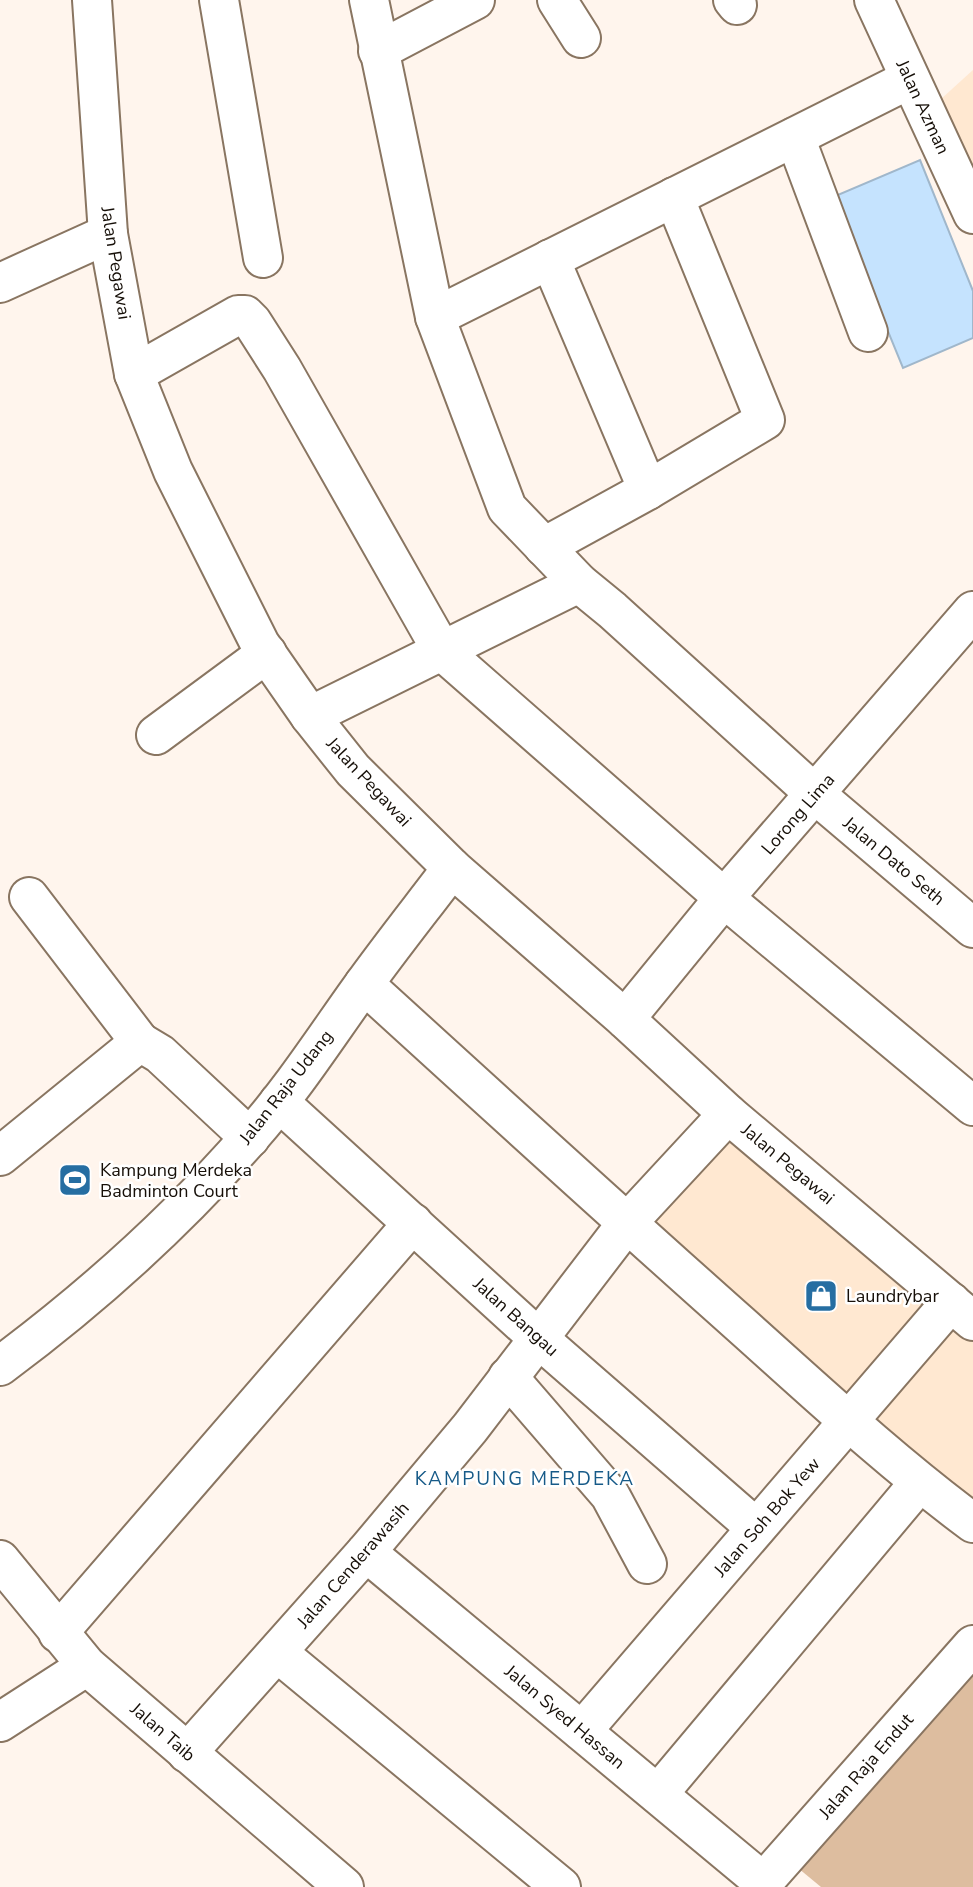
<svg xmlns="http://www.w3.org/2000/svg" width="973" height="1887" viewBox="0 0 973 1887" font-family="'Nunito Sans',sans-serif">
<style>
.built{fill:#ffe8d1}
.green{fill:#ddbd9f}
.building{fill:#c5e3fe;stroke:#a0b7cb;stroke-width:2}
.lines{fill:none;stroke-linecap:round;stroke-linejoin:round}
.minor-casing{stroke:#897561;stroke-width:42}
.minor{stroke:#fff;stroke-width:38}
.labels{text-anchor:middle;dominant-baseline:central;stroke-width:5;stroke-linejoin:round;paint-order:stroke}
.street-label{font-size:18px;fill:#160f08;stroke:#fff}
.poi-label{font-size:18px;fill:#160f08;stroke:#fff;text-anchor:start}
.neighbourhood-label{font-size:19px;letter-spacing:2px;fill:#165a88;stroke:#fff}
</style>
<rect width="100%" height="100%" fill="#fff5ed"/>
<g class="built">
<polygon points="973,70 973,168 941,99"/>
<polygon points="735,1096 973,1295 973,1532 615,1224"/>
</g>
<polygon class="green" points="973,1665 973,1887 821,1887 798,1868"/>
<polygon class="building" points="920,160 973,291 973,338 903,368 833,197"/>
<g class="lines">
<defs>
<g id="minor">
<polyline points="92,0 108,234 134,374 173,471 260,644 310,716 353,770 452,868 625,1019 728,1114 973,1321"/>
<polyline points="219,0 263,258"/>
<polyline points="369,0 435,317 507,508 579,583 612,610 815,794 973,928"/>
<polyline points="557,0 581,38"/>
<polyline points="733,0 737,5"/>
<polyline points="874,0 973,214"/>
<polyline points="378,51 475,0"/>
<polyline points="795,137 868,332"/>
<polyline points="550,259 648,490"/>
<polyline points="0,283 108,234"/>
<polyline points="435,317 910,79"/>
<polyline points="134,374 238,315 245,315 252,322 282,369 442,651 724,898 973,1106"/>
<polyline points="544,547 648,490 765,420 674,197"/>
<polyline points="310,716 579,583"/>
<polyline points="156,735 267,653"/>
<polyline points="29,897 140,1042"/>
<path d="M364,984C489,1098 614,1212 740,1324C816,1392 891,1462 973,1523"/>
<polyline points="625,1019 724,898 973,611"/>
<polyline points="279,1102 538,1338 756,1528"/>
<polyline points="0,1156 140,1042 160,1054 250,1138"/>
<path d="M0,1366C90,1299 177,1221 251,1136C291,1091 324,1040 359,991C389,949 421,909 452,868"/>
<polyline points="508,1377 610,1495 647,1564"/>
<polyline points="366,1552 763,1882"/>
<polyline points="0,1560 87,1666 344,1887"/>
<polyline points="58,1633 413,1223"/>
<polyline points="278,1653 561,1887"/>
<polyline points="0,1722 87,1666"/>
<polyline points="582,1731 951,1302"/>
<polyline points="187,1753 366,1552 470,1428 627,1223 728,1114"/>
<polyline points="658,1794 919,1483"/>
<polyline points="759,1887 973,1645"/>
</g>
</defs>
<use href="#minor" class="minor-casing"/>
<use href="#minor" class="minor"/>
</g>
<defs>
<symbol id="stadium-square" viewBox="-11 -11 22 22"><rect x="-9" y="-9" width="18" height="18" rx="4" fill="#266ea2" stroke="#fff"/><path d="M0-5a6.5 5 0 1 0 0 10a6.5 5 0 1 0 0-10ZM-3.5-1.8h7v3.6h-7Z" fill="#fff"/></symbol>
<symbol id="shop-square" viewBox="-11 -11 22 22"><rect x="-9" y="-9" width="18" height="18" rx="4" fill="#266ea2" stroke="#fff"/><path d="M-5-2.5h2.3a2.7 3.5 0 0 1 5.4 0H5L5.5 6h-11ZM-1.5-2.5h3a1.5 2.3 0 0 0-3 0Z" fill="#fff"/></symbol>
</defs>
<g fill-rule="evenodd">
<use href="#stadium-square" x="56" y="1161" width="38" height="38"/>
<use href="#shop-square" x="802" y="1277" width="38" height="38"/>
</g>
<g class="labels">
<g class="street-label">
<text transform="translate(923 107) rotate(65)">Jalan Azman</text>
<text transform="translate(116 263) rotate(81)">Jalan Pegawai</text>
<text transform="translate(369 782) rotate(47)">Jalan Pegawai</text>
<text transform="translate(798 814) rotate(-49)">Lorong Lima</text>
<text transform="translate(894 861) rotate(40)">Jalan Dato Seth</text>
<text transform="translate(286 1087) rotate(-52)">Jalan Raja Udang</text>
<text transform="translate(788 1164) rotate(40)">Jalan Pegawai</text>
<text transform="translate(516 1317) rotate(42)">Jalan Bangau</text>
<text transform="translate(767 1517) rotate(-49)">Jalan Soh Bok Yew</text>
<text transform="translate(353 1565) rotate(-49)">Jalan Cenderawasih</text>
<text transform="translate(565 1717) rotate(40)">Jalan Syed Hassan</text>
<text transform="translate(163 1732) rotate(41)">Jalan Taib</text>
<text transform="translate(866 1766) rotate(-49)">Jalan Raja Endut</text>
</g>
<g class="poi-label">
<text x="100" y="1170">Kampung Merdeka<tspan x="100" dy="21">Badminton Court</tspan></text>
<text x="846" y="1296">Laundrybar</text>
</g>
<g class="neighbourhood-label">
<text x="525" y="1479">KAMPUNG MERDEKA</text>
</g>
</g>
</svg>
